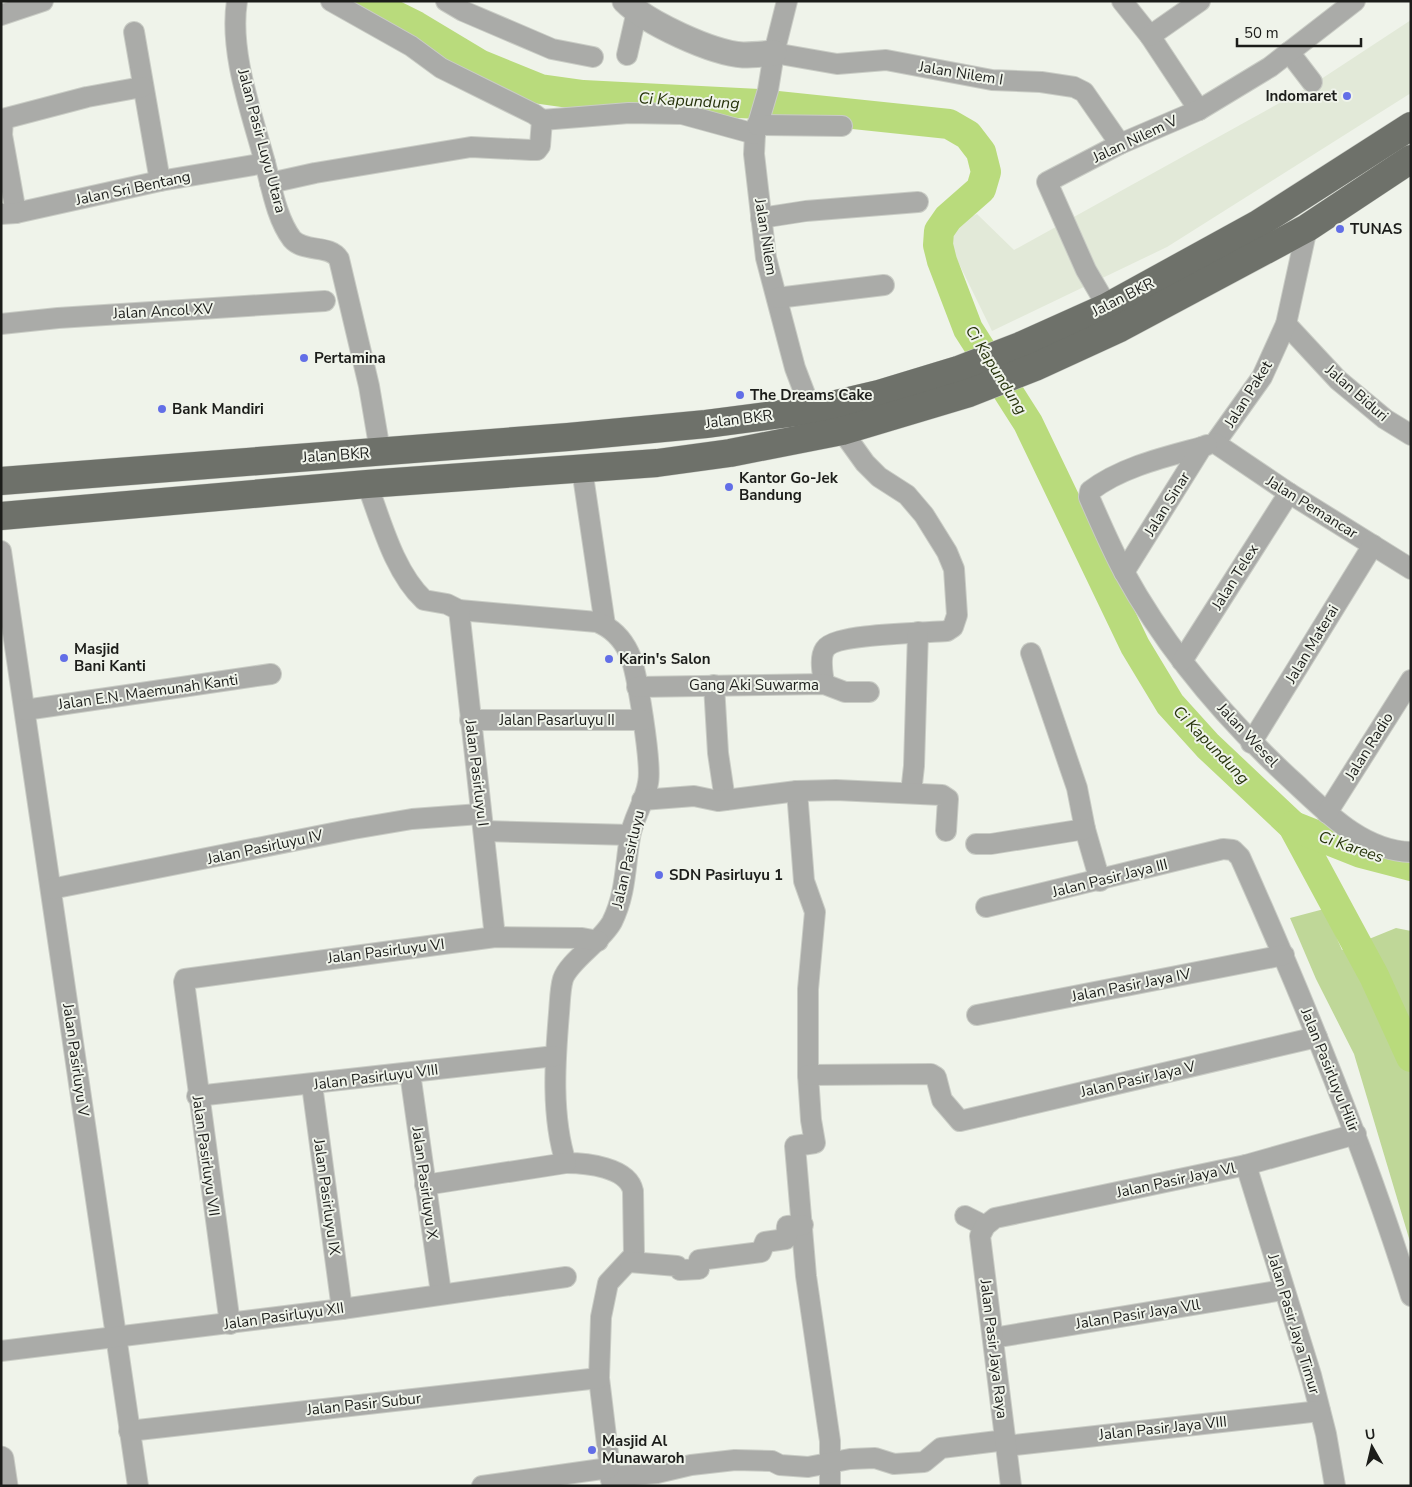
<svg xmlns="http://www.w3.org/2000/svg" width="1412" height="1487" viewBox="0 0 1412 1487" font-family="'Nunito Sans',sans-serif">
<style>
.built{fill:#e2e9d8}
.green{fill:#bfd798}
.lines{fill:none;stroke-linecap:round;stroke-linejoin:round}
.river{stroke:#b9db7c;stroke-width:30}
.minor-casing{stroke:#c9ccc5;stroke-width:22}
.tertiary-casing{stroke:#c9ccc5;stroke-width:27}
.primary-casing{stroke:#c9ccc5;stroke-width:29}
.minor{stroke:#aaaba8;stroke-width:20}
.tertiary{stroke:#aaaba8;stroke-width:25}
.primary{stroke:#6e716a;stroke-width:28}
.poi-dot{fill:#626ee7;stroke:#eff3ea;stroke-width:2}
.labels{text-anchor:middle;dominant-baseline:central;stroke-width:4;stroke-linejoin:round;paint-order:stroke}
.street-label{font-size:15px;fill:#1c1d1a;stroke:#eff3ea}
.poi-label{font-size:15px;font-weight:bold;fill:#1c1d1a;stroke:#eff3ea;text-anchor:start}
.water-label{font-size:16px;font-style:italic;fill:#26330b;stroke:#eff3ea}
</style>
<rect width="100%" height="100%" fill="#eff3ea"/>
<polygon class="built" points="1411,20 1411,93 1167,247 992,331 942,229 977,214 1014,250 1312,85"/>
<polygon class="green" points="1324,909 1342,950 1396,928 1411,931 1411,1245 1354,1054 1316,979 1290,918"/>
<g class="lines">
<g class="river">
<polyline points="366,1 416,26 481,65 540,89 583,95 759,104 949,124 968,135 981,152 986,172 981,189 948,218 939,231 938,245 942,261 968,329 1028,423 1135,646 1170,704 1208,746 1293,826 1374,976 1411,1057"/>
<polyline points="1293,826 1361,853 1411,866"/>
</g>
<defs>
<g id="minor">
<path d="M237,1C229,51 251,111 264,159C271,184 276,218 292,239C304,253 330,244 339,259L369,386L380,451"/>
<polyline points="446,1 463,11 552,49 593,57"/>
<polyline points="787,1 774,53 768,90 755,134 754,154 766,258 795,368 811,410"/>
<polyline points="1122,1 1150,36 1199,110"/>
<polyline points="1,15 43,1"/>
<polyline points="134,32 160,181"/>
<polyline points="1150,36 1200,1"/>
<polyline points="1289,52 1312,82"/>
<polyline points="774,53 837,64 886,60 992,80 1041,82 1074,87 1084,92 1120,144"/>
<polyline points="627,55 637,11"/>
<polyline points="542,120 629,113 682,114 755,134"/>
<polyline points="757,125 842,126"/>
<polyline points="270,183 315,173 471,147 531,150 537,150 540,146 542,120 534,114 441,68 411,46 331,1"/>
<polyline points="16,213 2,135 3,119 87,97 142,87"/>
<polyline points="1,214 16,213 160,181 265,163"/>
<polyline points="761,218 806,211 918,202"/>
<polyline points="777,298 884,285"/>
<polyline points="1114,318 1086,270 1047,182 1120,144 1199,110 1270,67 1355,1"/>
<polyline points="1,324 58,318 325,301"/>
<polyline points="1286,324 1338,380 1385,419 1411,435"/>
<polyline points="1215,443 1262,377 1286,324 1307,228"/>
<polyline points="1215,443 1289,493 1411,569"/>
<path d="M1202,447C1165,457 1121,467 1090,491L1089,497C1100,522 1111,548 1124,572C1168,652 1229,723 1296,784C1328,814 1364,851 1411,852"/>
<polyline points="582,469 605,625"/>
<path d="M367,484C381,521 394,572 424,600L447,604L459,610L597,622C612,628 622,638 629,653C637,669 652,766 648,783C645,802 633,818 630,837C625,866 626,894 612,922C601,942 569,961 563,979C560,989 560,1002 559,1013C555,1061 551,1116 566,1163C586,1163 628,1167 633,1191L634,1255L608,1283L601,1317L599,1378L612,1486"/>
<polyline points="1,551 138,1486"/>
<polyline points="1124,572 1202,447 1207,445"/>
<polyline points="459,610 495,937"/>
<polyline points="1031,653 1077,788 1085,829 1100,881"/>
<polyline points="1182,661 1289,493"/>
<path d="M824,684C823,674 819,658 825,649C835,633 926,633 947,631L953,627L957,615L954,569L947,552L924,515L907,495L879,477L865,463L842,431"/>
<polyline points="714,685 718,753 725,800"/>
<polyline points="637,687 824,684 845,692 869,692"/>
<polyline points="25,710 271,674"/>
<polyline points="470,720 643,720"/>
<polyline points="1251,743 1373,545"/>
<polyline points="797,791 804,881 815,912 808,989 808,1075 811,1120 815,1143 795,1146 806,1276 830,1441 830,1486"/>
<polyline points="911,793 914,766 918,632"/>
<polyline points="642,800 694,796 718,801 797,791 836,790 942,795 948,799 946,831"/>
<polyline points="1327,813 1411,680"/>
<polyline points="484,831 630,835"/>
<polyline points="976,844 991,844 1085,829"/>
<polyline points="51,889 353,829 412,819 480,814"/>
<path d="M986,907L1223,849L1233,850L1240,857C1304,1000 1364,1146 1411,1296"/>
<polyline points="977,1015 1284,955"/>
<polyline points="410,1073 441,1293"/>
<polyline points="808,1075 931,1074 936,1077 942,1100 960,1121 1317,1037"/>
<polyline points="312,1085 342,1309"/>
<polyline points="197,1096 555,1056"/>
<polyline points="1246,1165 1311,1375 1326,1434 1335,1486"/>
<polyline points="425,1185 566,1163"/>
<polyline points="965,1216 985,1226"/>
<polyline points="630,1262 677,1266 680,1270 699,1269 699,1260 761,1252 765,1242 786,1239 787,1226 803,1225"/>
<polyline points="230,1324 184,982 185,979 495,937 582,938 598,941"/>
<polyline points="993,1338 1283,1290"/>
<polyline points="1,1351 342,1309 566,1277"/>
<polyline points="129,1431 599,1378"/>
<polyline points="1006,1446 1320,1411"/>
<polyline points="610,1477 657,1473 691,1465 735,1460 772,1461 780,1465 808,1467 850,1459 875,1458 894,1464 924,1462 941,1448 1006,1440"/>
<polyline points="482,1486 609,1468"/>
<polyline points="1011,1486 980,1236 985,1226 995,1218 1246,1165 1356,1134"/>
</g>
<g id="tertiary">
<path d="M625,1C647,23 712,53 743,55C753,55 764,54 774,53"/>
<polyline points="1,1459 5,1486"/>
</g>
<g id="primary">
<polyline points="1,481 568,437 706,424 811,410 879,394 958,370 1020,346 1107,307 1258,224 1411,126"/>
<polyline points="1,516 367,484 657,463 730,453 842,431 969,393 1035,367 1120,328 1307,228 1411,159"/>
</g>
</defs>
<use href="#minor" class="minor-casing"/>
<use href="#tertiary" class="tertiary-casing"/>
<use href="#primary" class="primary-casing"/>
<use href="#minor" class="minor"/>
<use href="#tertiary" class="tertiary"/>
<use href="#primary" class="primary"/>
</g>
<g class="poi-dot">
<circle cx="1347" cy="96" r="5"/>
<circle cx="1340" cy="229" r="5"/>
<circle cx="304" cy="358" r="5"/>
<circle cx="740" cy="395" r="5"/>
<circle cx="162" cy="409" r="5"/>
<circle cx="729" cy="487" r="5"/>
<circle cx="64" cy="658" r="5"/>
<circle cx="609" cy="659" r="5"/>
<circle cx="659" cy="875" r="5"/>
<circle cx="592" cy="1450" r="5"/>
</g>
<g class="labels">
<g class="street-label">
<text transform="translate(961 73) rotate(9)">Jalan Nilem I</text>
<text transform="translate(1135 139) rotate(-25)">Jalan Nilem V</text>
<text transform="translate(262 141) rotate(75)">Jalan Pasir Luyu Utara</text>
<text transform="translate(133 188) rotate(-12)">Jalan Sri Bentang</text>
<text transform="translate(766 237) rotate(81)">Jalan Nilem</text>
<text transform="translate(1123 297) rotate(-27)">Jalan BKR</text>
<text transform="translate(163 311) rotate(-3)">Jalan Ancol XV</text>
<text transform="translate(1357 393) rotate(41)">Jalan Biduri</text>
<text transform="translate(1248 394) rotate(-58)">Jalan Paket</text>
<text transform="translate(739 419) rotate(-7)">Jalan BKR</text>
<text transform="translate(336 455) rotate(-4)">Jalan BKR</text>
<text transform="translate(1167 504) rotate(-58)">Jalan Sinar</text>
<text transform="translate(1312 507) rotate(32)">Jalan Pemancar</text>
<text transform="translate(1235 577) rotate(-58)">Jalan Telex</text>
<text transform="translate(1312 644) rotate(-59)">Jalan Materai</text>
<text x="754" y="685">Gang Aki Suwarma</text>
<text transform="translate(148 692) rotate(-8)">Jalan E.N. Maemunah Kanti</text>
<text x="557" y="720">Jalan Pasarluyu II</text>
<text transform="translate(1248 735) rotate(47)">Jalan Wesel</text>
<text transform="translate(1369 746) rotate(-58)">Jalan Radio</text>
<text transform="translate(477 773) rotate(83)">Jalan Pasirluyu I</text>
<text transform="translate(265 847) rotate(-12)">Jalan Pasirluyu IV</text>
<text transform="translate(628 859) rotate(-77)">Jalan Pasirluyu</text>
<text transform="translate(1110 878) rotate(-14)">Jalan Pasir Jaya III</text>
<text transform="translate(386 951) rotate(-7)">Jalan Pasirluyu VI</text>
<text transform="translate(1131 985) rotate(-11)">Jalan Pasir Jaya IV</text>
<text transform="translate(76 1060) rotate(82)">Jalan Pasirluyu V</text>
<text transform="translate(1330 1070) rotate(68)">Jalan Pasirluyu Hilir</text>
<text transform="translate(376 1077) rotate(-7)">Jalan Pasirluyu VIII</text>
<text transform="translate(1138 1079) rotate(-13)">Jalan Pasir Jaya V</text>
<text transform="translate(206 1156) rotate(82)">Jalan Pasirluyu VII</text>
<text transform="translate(1176 1180) rotate(-12)">Jalan Pasir Jaya Vl</text>
<text transform="translate(425 1183) rotate(82)">Jalan Pasirluyu X</text>
<text transform="translate(327 1197) rotate(82)">Jalan Pasirluyu IX</text>
<text transform="translate(1138 1314) rotate(-9)">Jalan Pasir Jaya Vll</text>
<text transform="translate(284 1316) rotate(-8)">Jalan Pasirluyu XII</text>
<text transform="translate(1294 1324) rotate(73)">Jalan Pasir Jaya Timur</text>
<text transform="translate(994 1349) rotate(83)">Jalan Pasir Jaya Raya</text>
<text transform="translate(364 1404) rotate(-6)">Jalan Pasir Subur</text>
<text transform="translate(1163 1428) rotate(-6)">Jalan Pasir Jaya VIII</text>
</g>
<g class="poi-label">
<text x="1337" y="96" text-anchor="end">Indomaret</text>
<text x="1350" y="229">TUNAS</text>
<text x="314" y="358">Pertamina</text>
<text x="750" y="395">The Dreams Cake</text>
<text x="172" y="409">Bank Mandiri</text>
<text x="739" y="478">Kantor Go-Jek<tspan x="739" dy="17">Bandung</tspan></text>
<text x="74" y="649">Masjid<tspan x="74" dy="17">Bani Kanti</tspan></text>
<text x="619" y="659">Karin's Salon</text>
<text x="669" y="875">SDN Pasirluyu 1</text>
<text x="602" y="1441">Masjid Al<tspan x="602" dy="17">Munawaroh</tspan></text>
</g>
<g class="water-label">
<text transform="translate(689 101) rotate(3)">Ci Kapundung</text>
<text transform="translate(996 370) rotate(58)">Ci Kapundung</text>
<text transform="translate(1211 745) rotate(46)">Ci Kapundung</text>
<text transform="translate(1351 847) rotate(19)">Ci Karees</text>
</g>
</g>
<rect width="1412" height="1487" fill="none" stroke="#1c1d1a" stroke-width="5"/>
<g transform="translate(1372 1447) rotate(352)" stroke="#eff3ea" stroke-width="4" paint-order="stroke">
<path d="M0-4L9 19L0 12L-9 19Z" fill="#1c1d1a"/>
<text y="-8" font-size="14" font-weight="bold" text-anchor="middle" fill="#1c1d1a">U</text>
</g>
<path d="M1237 38v8h124v-8" fill="none" stroke="#1c1d1a" stroke-width="2.5"/>
<text x="1244" y="38" font-size="15" fill="#1c1d1a" stroke="#eff3ea" stroke-width="4" paint-order="stroke">50 m</text>
</svg>
